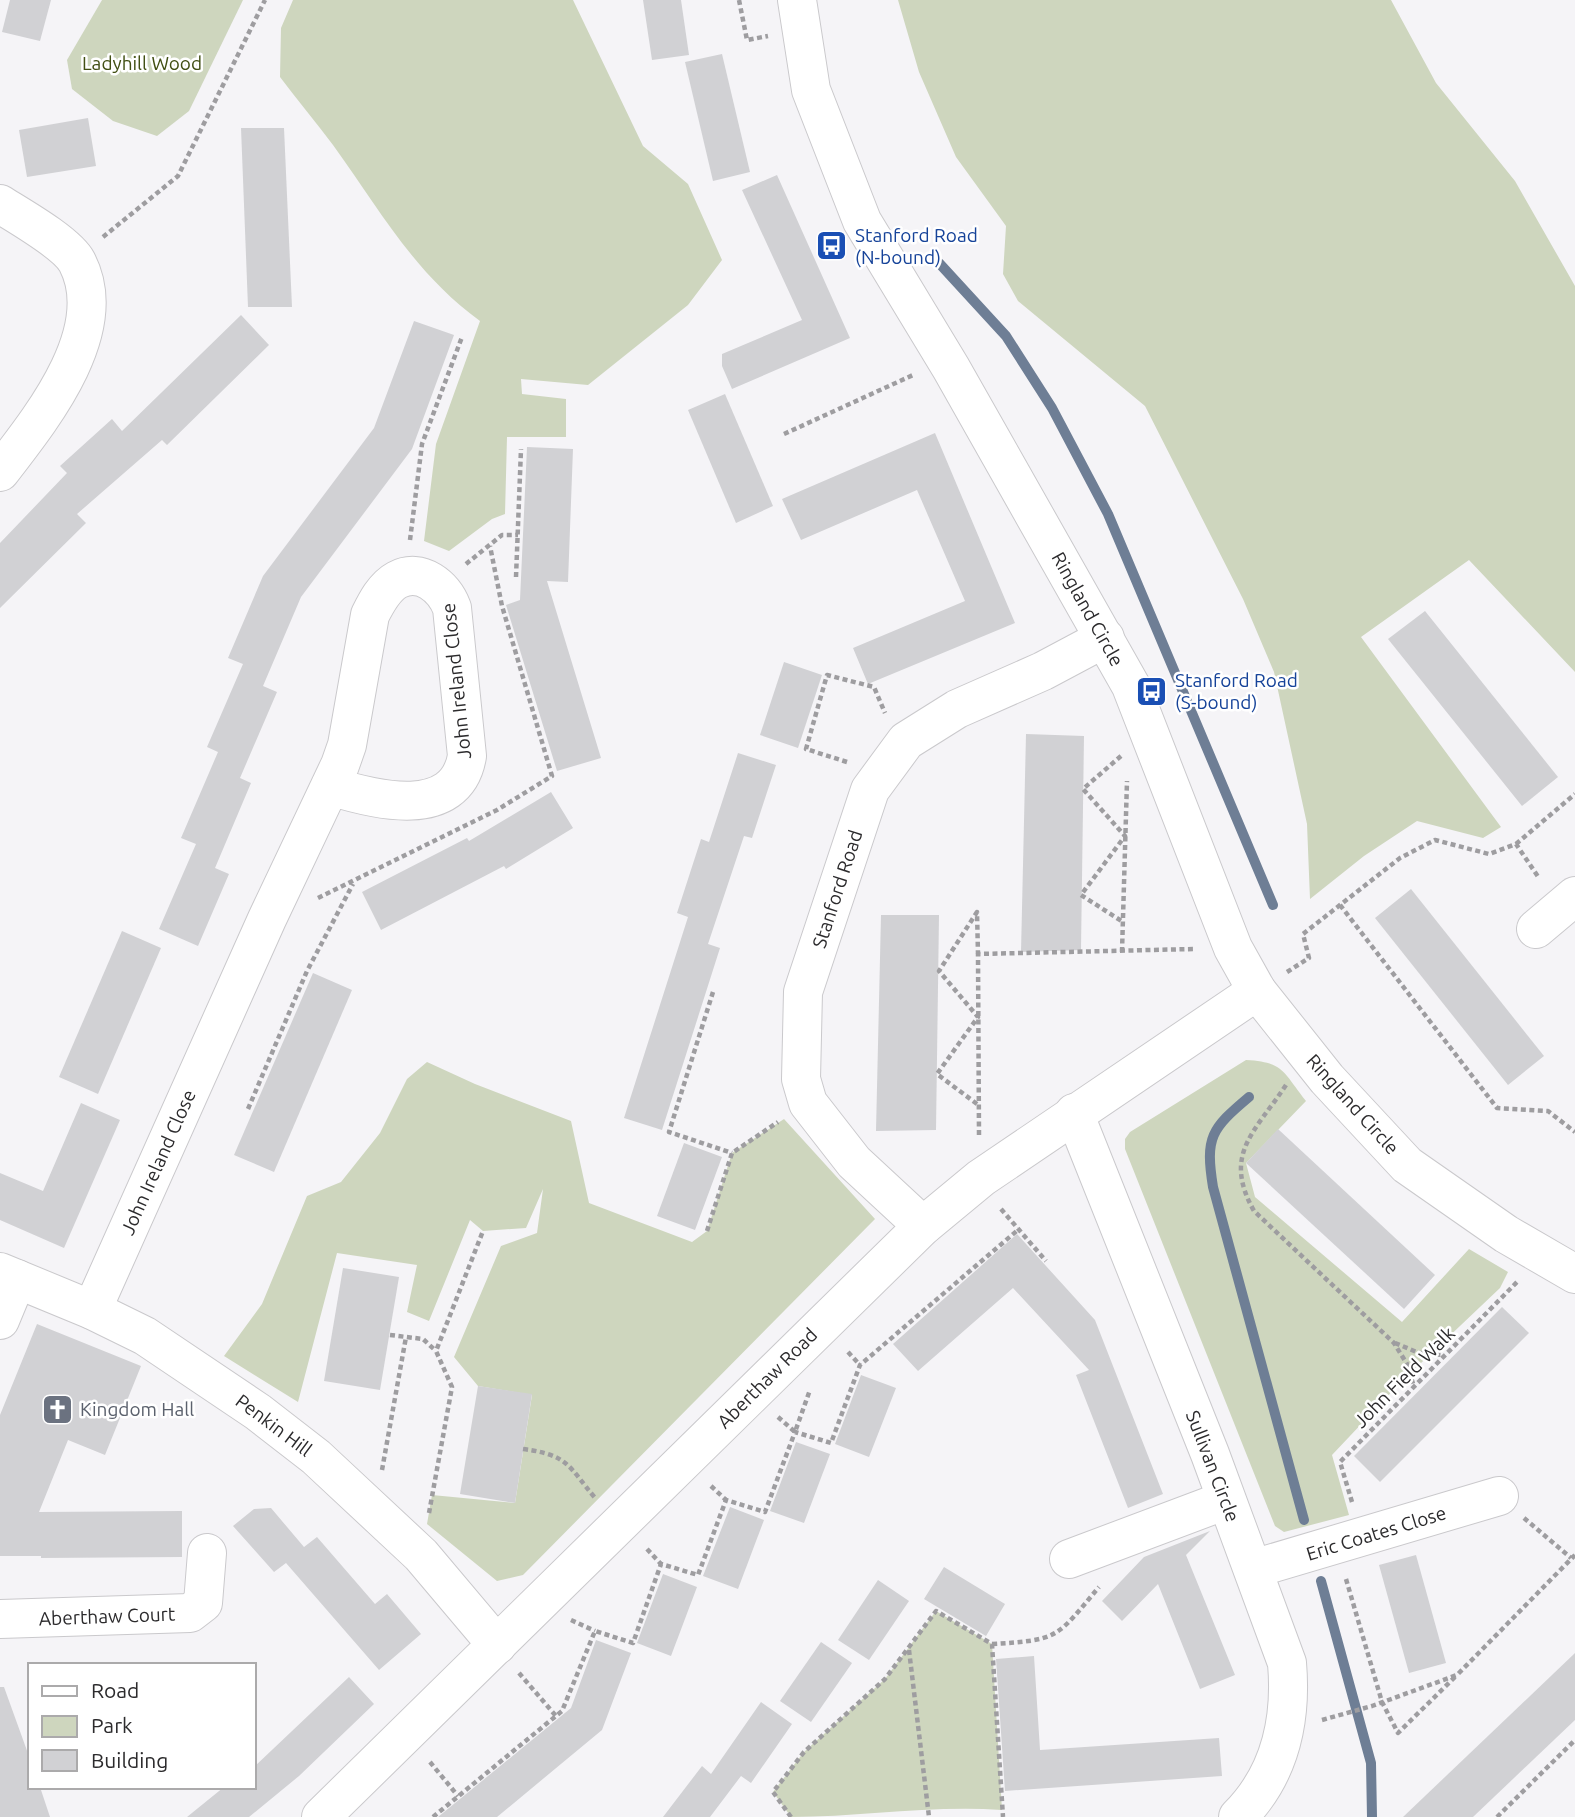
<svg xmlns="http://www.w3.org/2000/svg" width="1575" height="1817" viewBox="0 0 1575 1817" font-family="Ubuntu,sans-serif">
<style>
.green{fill:#ced6be}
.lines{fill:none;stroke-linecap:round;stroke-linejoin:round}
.stream{stroke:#6e7e95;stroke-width:10}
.building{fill:#d1d1d4}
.minor-casing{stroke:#cac9cc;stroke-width:40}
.path{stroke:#9e9da0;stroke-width:4.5;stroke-dasharray:5 3.5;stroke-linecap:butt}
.minor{stroke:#fff;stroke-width:38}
.labels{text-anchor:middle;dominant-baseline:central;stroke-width:5;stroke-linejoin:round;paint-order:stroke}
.park-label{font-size:19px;fill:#414f13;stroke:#fff}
.transit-label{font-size:19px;fill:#164399;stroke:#fff;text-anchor:start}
.street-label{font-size:19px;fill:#2c2b2d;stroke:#fff}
.worship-label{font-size:19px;fill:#5b616d;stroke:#fff;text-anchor:start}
</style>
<rect width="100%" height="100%" fill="#f5f4f7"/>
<g class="green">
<polygon points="102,0 243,0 189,111 157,136 113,121 72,89 67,60"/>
<path d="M293,0H573L643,146L688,184L722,260L688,305L588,385L521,379L522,394L566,399V437H507L505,514L492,519L449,551L424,541L436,444L480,321C414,273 380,210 333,145C316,122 297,100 280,77L281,28Z"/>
<polygon points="898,0 1391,0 1436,83 1515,181 1575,286 1575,672 1469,560 1361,637 1501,827 1483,838 1417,821 1364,856 1310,899 1307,824 1274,672 1243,599 1145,406 1018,301 1003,274 1006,226 956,157 919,72"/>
<path d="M1246,1060C1284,1062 1283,1072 1306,1101L1246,1163L1255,1197L1402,1322L1469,1249L1508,1272L1500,1288L1401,1382L1332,1455L1349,1515L1284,1532L1275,1526L1125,1149V1139L1130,1132Z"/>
<polygon points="427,1062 475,1084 571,1121 589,1203 692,1242 707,1231 732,1153 784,1119 875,1219 523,1575 497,1581 427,1524 432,1495 515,1503 532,1395 478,1386 454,1357 501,1246 537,1233 543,1189 526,1228 483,1231 470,1220 429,1321 407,1312 417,1265 337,1253 298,1402 224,1356 262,1304 307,1196 341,1182 380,1133 407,1079"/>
<path d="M936,1611L992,1644L1002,1810C931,1805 862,1817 791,1817L773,1792L804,1752L885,1679Z"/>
</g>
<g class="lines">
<g class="stream">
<polyline points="939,263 1006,336 1052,408 1108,514 1273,905"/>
<path d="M1249,1097C1211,1129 1205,1137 1213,1187L1304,1520"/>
<polyline points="1321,1581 1371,1763 1372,1817"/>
</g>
</g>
<g class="building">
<polygon points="10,0 51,0 40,41 2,32"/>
<polygon points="643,0 681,0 689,55 652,60"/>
<polygon points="722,54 750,172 713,181 685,62"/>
<polygon points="88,118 96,166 27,177 19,130"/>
<polygon points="241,128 284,128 292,307 248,307"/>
<polygon points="777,175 850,338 732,389 722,366 722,354 802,320 742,190"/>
<polygon points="241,315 269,345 167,445 162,440 77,514 86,523 0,608 0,543 67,473 60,466 112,419 122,431"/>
<polygon points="414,321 454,335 412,449 301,597 263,686 277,692 240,778 251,783 215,868 229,874 198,946 159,929 196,844 181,838 218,752 207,747 243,664 228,658 263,576 374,428"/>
<polygon points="725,394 773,506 736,523 688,410"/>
<polygon points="935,433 1015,623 868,684 853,648 965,601 917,490 801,540 782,499"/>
<polygon points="527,447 573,449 568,582 547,581 601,758 557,771 506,605 520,600"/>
<polygon points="1425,611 1558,777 1522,806 1388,639"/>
<polygon points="784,662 822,675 798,748 760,735"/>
<polygon points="1026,734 1084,736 1081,950 1021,952"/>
<polygon points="738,753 776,765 752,838 744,836 708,944 720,948 662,1130 624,1118 688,917 677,913 701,839 709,842"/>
<polygon points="551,792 573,828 506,869 504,866 381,930 362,892 467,838 469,841"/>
<polygon points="1411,889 1544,1056 1508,1085 1375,918"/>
<polygon points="881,915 939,915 936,1130 876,1131"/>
<polygon points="122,931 161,948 98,1094 59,1077"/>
<polygon points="313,973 352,990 274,1172 234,1155"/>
<polygon points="81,1103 120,1120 64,1248 0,1220 0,1173 43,1191"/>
<polygon points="1278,1129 1435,1275 1404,1309 1246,1163"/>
<polygon points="684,1143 722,1157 695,1230 657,1216"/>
<polygon points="1017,1234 1095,1320 1163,1494 1128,1508 1076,1375 1089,1370 1013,1288 918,1371 893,1344"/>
<polygon points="343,1268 399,1277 380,1390 324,1381"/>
<polygon points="1502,1307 1529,1333 1380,1482 1354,1456"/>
<polygon points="37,1324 141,1366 105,1455 68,1440 39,1512 182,1511 182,1557 41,1558 41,1556 0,1556 0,1415"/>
<polygon points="861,1375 896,1388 869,1457 835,1444"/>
<polygon points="478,1386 532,1394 515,1503 460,1494"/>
<polygon points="796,1442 830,1454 804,1523 770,1511"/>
<polygon points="730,1507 764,1520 738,1589 703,1576"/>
<polygon points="271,1508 304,1547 317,1537 375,1604 387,1594 421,1634 379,1670 286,1563 274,1572 233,1526 254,1509"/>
<polygon points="1210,1531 1186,1555 1235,1675 1200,1689 1158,1584 1122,1621 1102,1601 1144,1557"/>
<polygon points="1416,1555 1446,1663 1409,1673 1379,1565"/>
<polygon points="944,1567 1005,1604 986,1636 924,1599"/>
<polygon points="663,1574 697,1587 671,1656 637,1643"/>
<polygon points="878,1580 909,1601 869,1660 838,1640"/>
<polygon points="596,1640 631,1653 602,1730 497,1817 438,1817 571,1708"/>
<polygon points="821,1642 852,1663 811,1722 780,1701"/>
<polygon points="1575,1653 1575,1720 1473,1817 1403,1817"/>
<polygon points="1034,1656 1040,1750 1219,1738 1222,1776 1005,1791 996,1659"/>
<polygon points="349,1677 374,1704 299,1776 249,1817 187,1817 224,1787 254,1787 254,1767"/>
<polygon points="0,1687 4,1687 30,1759 30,1787 40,1787 50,1817 0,1817"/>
<polygon points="761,1702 792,1724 751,1783 741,1776 710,1817 663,1817 702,1766 711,1774"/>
</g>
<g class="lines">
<defs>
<g id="minor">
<polyline points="797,0 811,90 862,221 951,368 1131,686 1233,948 1257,991 1327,1079 1407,1165 1506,1234 1575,1274"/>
<path d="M0,204C19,216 67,243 77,262C113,331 40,420 0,472"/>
<polyline points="1536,929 1575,896"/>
<path d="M1074,1113L1210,1454L1287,1663C1292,1721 1280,1775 1238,1817"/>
<polyline points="923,1226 854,1162 808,1103 801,1079 803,992 870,790 906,741 957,709 1043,671 1105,638"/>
<polyline points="0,1272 92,1310 145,1336 258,1412 316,1457 421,1555 497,1645"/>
<path d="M92,1310L267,919L340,765L347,745L370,615C376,603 384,587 397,580C421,567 444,587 452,608L467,756C456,821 375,800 330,786"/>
<polyline points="0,1320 17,1279"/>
<polyline points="1069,1559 1226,1500"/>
<polyline points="1253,1569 1499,1496"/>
<polyline points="0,1619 190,1613 203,1603 207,1553"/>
<polyline points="321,1817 923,1226 981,1178 1257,991"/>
</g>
</defs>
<use href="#minor" class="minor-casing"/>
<g class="path">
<polyline points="739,0 747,40 768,36"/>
<polyline points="103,237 178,176 265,0"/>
<polyline points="784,434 913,375"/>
<polyline points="410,540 422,444 462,337"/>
<polyline points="466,564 502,535 518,535"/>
<polyline points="516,577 521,449"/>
<polyline points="1121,756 1083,789 1125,836 1081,895 1123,922"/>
<polyline points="847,762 806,749 827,675 874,687 885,713"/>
<polyline points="1516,844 1575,794"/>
<polyline points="318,898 497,810 552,776 502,606 490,546"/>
<polyline points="1340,905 1497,1108 1548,1111 1575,1132"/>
<polyline points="1122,952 1127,781"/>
<polyline points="1287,972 1309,958 1303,934 1400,858 1435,840 1489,854 1516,844 1539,878"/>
<polyline points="713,992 669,1132 732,1153"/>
<path d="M1286,1085C1255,1132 1222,1154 1254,1211L1394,1343L1407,1364L1414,1387"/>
<polyline points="977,1104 937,1074 978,1017 939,971 977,912 978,954"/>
<polyline points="248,1109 307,971 353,884"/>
<polyline points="979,1135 978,954 1194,949"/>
<polyline points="1001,1209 1046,1261"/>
<polyline points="707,1231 732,1153 778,1122"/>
<polyline points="390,1335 423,1339 436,1351"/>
<polyline points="1395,1343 1419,1353 1444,1355"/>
<polyline points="848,1352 860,1365"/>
<polyline points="778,1417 795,1432 810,1390"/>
<path d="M523,1449C569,1455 568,1466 596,1499"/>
<polyline points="382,1470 406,1337"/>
<polyline points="711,1486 726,1500"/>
<polyline points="1352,1502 1340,1462 1518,1281"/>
<polyline points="429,1513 452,1387 436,1351 483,1231"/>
<polyline points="1524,1518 1571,1558"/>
<polyline points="647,1549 661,1564"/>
<polyline points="1346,1579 1382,1702 1398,1733 1455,1677"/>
<polyline points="571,1620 595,1631"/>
<path d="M992,1644C1060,1640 1056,1638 1099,1587"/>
<polyline points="909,1650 929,1817"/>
<polyline points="519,1673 556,1716"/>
<polyline points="1322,1720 1372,1706 1457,1675 1575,1555"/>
<polyline points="430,1762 458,1796"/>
<polyline points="433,1817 562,1711 595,1631 633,1643 661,1564 698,1575 726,1500 765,1512 795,1432 831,1443 860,1365 1019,1229"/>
<polyline points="791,1817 773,1792 804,1752 885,1679 936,1611 992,1644 1003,1817"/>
<polyline points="1497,1817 1575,1740"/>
</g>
<use href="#minor" class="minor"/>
</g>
<defs>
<symbol id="bus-square" viewBox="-11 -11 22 22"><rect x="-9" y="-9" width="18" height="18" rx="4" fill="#1a4fb4" stroke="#fff"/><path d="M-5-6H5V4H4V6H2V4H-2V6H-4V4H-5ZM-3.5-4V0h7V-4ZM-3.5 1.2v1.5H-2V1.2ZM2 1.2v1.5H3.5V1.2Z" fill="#fff"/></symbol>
<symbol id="church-square" viewBox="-11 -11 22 22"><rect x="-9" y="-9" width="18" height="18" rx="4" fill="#6b7280" stroke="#fff"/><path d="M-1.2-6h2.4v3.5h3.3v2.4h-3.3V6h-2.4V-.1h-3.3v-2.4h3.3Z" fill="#fff"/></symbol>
</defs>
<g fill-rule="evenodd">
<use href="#bus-square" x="814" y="228" width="35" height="35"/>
<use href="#bus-square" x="1134" y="674" width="35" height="35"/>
<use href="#church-square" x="40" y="1392" width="35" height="35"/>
</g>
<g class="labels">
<g class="park-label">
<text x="142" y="63">Ladyhill Wood</text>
</g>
<g class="transit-label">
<text x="855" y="235">Stanford Road<tspan x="855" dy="22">(N-bound)</tspan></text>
<text x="1175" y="680">Stanford Road<tspan x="1175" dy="22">(S-bound)</tspan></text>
</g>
<g class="street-label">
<text transform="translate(1088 609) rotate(61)">Ringland Circle</text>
<text transform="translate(456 681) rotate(-96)">John Ireland Close</text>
<text transform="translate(837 889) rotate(-72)">Stanford Road</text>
<text transform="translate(1353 1104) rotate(48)">Ringland Circle</text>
<text transform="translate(158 1162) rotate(-66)">John Ireland Close</text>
<text transform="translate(1404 1377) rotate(-45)">John Field Walk</text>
<text transform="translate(767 1378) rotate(-45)">Aberthaw Road</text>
<text transform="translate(274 1425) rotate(37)">Penkin Hill</text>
<text transform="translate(1213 1466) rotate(69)">Sullivan Circle</text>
<text transform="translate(1376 1533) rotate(-17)">Eric Coates Close</text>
<text transform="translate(107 1616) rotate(-2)">Aberthaw Court</text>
</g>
<g class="worship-label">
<text x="80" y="1409">Kingdom Hall</text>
</g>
</g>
<rect x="28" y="1663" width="228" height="126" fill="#ffffff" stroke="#abaaab" stroke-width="2"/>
<rect x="42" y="1686" width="35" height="10" fill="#ffffff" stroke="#abaaab" stroke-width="2"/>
<text x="91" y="1698" font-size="21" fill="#2c2b2d">Road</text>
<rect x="42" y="1716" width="35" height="21" fill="#ced6be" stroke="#abaaab" stroke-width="2"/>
<text x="91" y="1733" font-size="21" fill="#2c2b2d">Park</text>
<rect x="42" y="1750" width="35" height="21" fill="#d1d1d4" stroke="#abaaab" stroke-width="2"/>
<text x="91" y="1768" font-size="21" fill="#2c2b2d">Building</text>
</svg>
